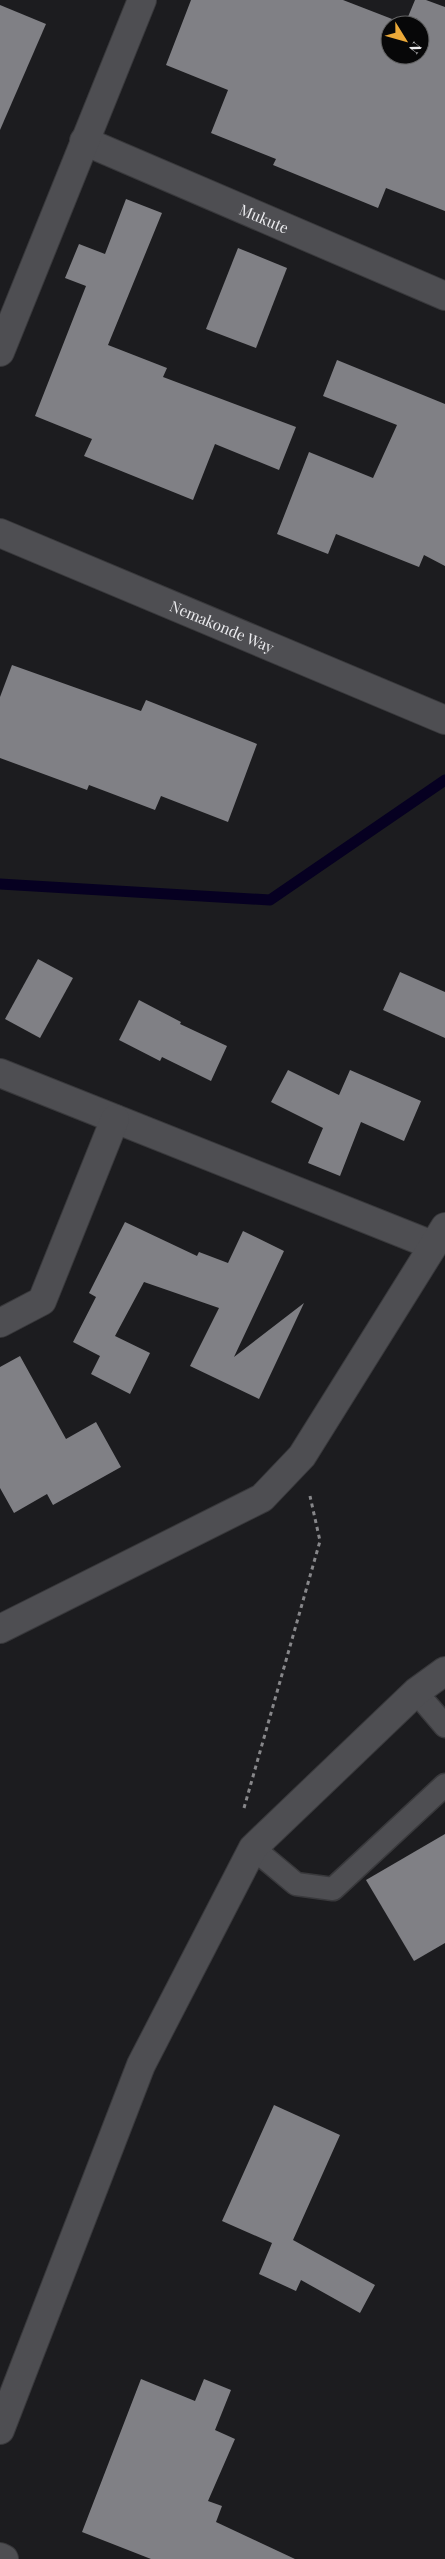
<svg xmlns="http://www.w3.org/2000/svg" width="445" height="2559" viewBox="0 0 445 2559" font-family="'Playfair Display',serif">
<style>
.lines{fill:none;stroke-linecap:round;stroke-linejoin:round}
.stream{stroke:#060021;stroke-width:11}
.building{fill:#808085;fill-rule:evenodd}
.lane-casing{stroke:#39393c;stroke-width:25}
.street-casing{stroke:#39393c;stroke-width:30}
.secondary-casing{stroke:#39393c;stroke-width:30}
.path{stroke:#87878a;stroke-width:3;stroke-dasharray:4 4;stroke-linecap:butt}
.lane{stroke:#4e4e52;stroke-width:22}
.street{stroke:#4e4e52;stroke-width:28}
.secondary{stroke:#4e4e52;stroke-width:28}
.labels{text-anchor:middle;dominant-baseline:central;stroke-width:4.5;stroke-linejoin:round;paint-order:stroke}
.street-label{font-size:15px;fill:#ececef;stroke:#070708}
</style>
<rect width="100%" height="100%" fill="#1c1c1f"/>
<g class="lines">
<polyline class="stream" points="0,884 270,900 445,780"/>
</g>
<g class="building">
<path d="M191,0H343L405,24L415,0H426L445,7V211L386,188L378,208L273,165L276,159L211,133L228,90L166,65ZM390,25H420V55H390Z"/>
<polygon points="0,5 46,24 0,130"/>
<polygon points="126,199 162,213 108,345 167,368 163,377 296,427 279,470 215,444 193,500 84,456 92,439 35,416 86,286 65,278 79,244 105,254"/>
<polygon points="238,248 287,268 256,348 206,329"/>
<polygon points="337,360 445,404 445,566 424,555 419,567 336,534 328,554 277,534 309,452 373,478 397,425 323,396"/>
<polygon points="12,665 141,711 146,700 257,744 228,822 161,796 155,810 89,785 87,790 0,758 0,697"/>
<polygon points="38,959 73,978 40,1038 5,1019"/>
<polygon points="400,972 445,992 445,1038 383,1010"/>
<polygon points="139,1000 181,1022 180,1024 227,1046 211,1081 162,1057 160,1061 119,1040"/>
<polygon points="288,1070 339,1095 350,1070 421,1101 404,1141 361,1122 340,1176 308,1163 323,1128 271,1102"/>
<polygon points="125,1222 197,1256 199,1252 228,1263 243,1231 284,1251 234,1357 304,1303 259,1399 190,1366 219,1308 144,1282 115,1336 150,1353 130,1394 91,1374 100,1356 73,1342 96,1297 89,1293"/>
<polygon points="20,1356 66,1439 96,1422 121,1467 53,1505 47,1494 14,1513 0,1488 0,1367"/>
<polygon points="445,1834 445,1943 414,1961 366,1880"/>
<polygon points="274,2105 340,2135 293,2240 375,2285 360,2313 301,2280 296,2291 259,2274 272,2243 222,2221"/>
<polygon points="141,2379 195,2401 204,2379 231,2390 215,2430 235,2439 208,2501 222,2506 216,2522 295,2559 151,2559 82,2532"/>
</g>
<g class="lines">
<defs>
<g id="lane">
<polyline points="416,1692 445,1726"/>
<polyline points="253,1848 296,1884 333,1889 445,1785"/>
</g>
<g id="street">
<path id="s1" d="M84,141L445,296"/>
<polyline points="0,352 142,0"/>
<polyline points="0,1073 432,1245"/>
<polyline points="0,1323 42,1301 115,1119"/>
<polyline points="0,1629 262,1498 302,1456 445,1227"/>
<polyline points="0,2430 141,2065 253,1848 416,1692 445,1671"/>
<polyline points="0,2557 4,2559"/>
</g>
<g id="secondary">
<path id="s2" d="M0,533L445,720"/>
</g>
</defs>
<use href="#lane" class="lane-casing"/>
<use href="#street" class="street-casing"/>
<use href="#secondary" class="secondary-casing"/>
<polyline class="path" points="244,1808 320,1541 310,1496"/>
<use href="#lane" class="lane"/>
<use href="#street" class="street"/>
<use href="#secondary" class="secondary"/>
</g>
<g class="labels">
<g class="street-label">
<text stroke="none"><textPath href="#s1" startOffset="196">Mukute</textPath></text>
<text stroke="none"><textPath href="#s2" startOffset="241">Nemakonde Way</textPath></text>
</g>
</g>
<g transform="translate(405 40) rotate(127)"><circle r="24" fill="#070708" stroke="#636364"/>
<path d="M0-4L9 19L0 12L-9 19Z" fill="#eba939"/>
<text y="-8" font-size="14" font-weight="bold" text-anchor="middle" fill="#ececef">N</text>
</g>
</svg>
